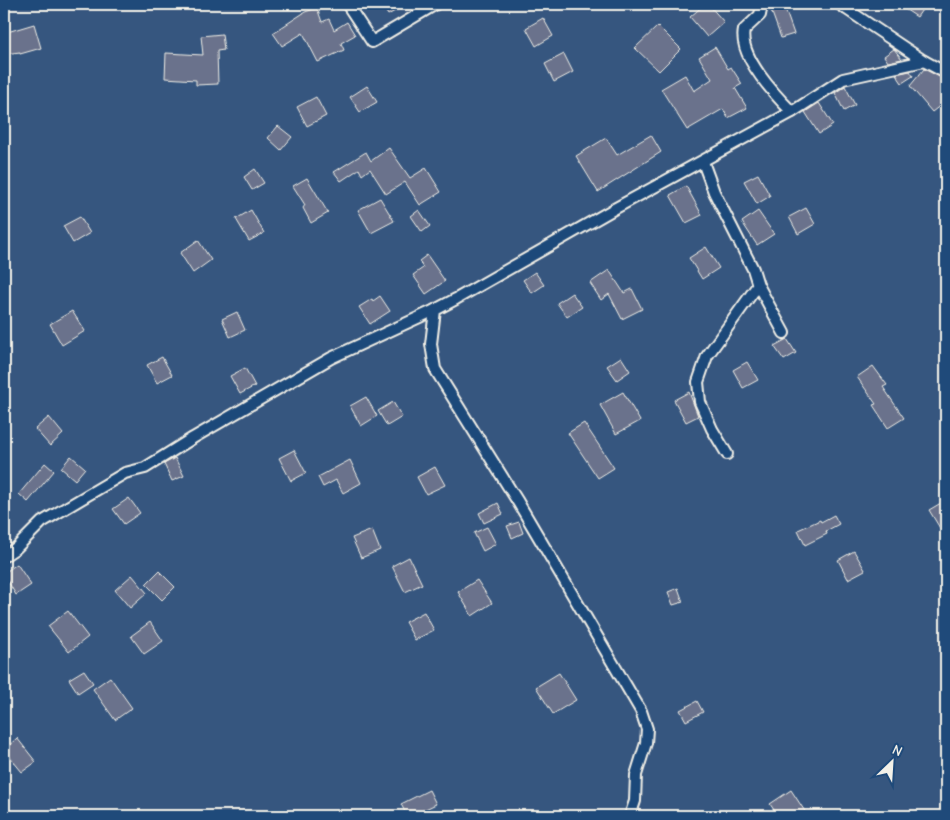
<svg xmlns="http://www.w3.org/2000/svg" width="950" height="820" viewBox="0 0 950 820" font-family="'Comic Neue',sans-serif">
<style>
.building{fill:#6a728c;stroke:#f4f1e8}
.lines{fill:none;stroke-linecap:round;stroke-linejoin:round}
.street-casing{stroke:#f4f1e8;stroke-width:14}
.street{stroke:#1f4a7a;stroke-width:10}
</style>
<rect width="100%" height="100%" fill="#36567f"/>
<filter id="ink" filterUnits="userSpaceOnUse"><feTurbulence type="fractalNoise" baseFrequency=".02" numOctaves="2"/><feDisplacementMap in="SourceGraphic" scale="10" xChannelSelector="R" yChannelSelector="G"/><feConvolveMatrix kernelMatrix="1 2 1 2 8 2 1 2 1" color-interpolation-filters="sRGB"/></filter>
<g filter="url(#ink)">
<g class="building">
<polygon points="381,4 407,4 388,15"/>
<polygon points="705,4 708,4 724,22 707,37 690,17"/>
<polygon points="897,4 926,4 917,17"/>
<polygon points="784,6 794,34 781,38 771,10"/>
<polygon points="317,8 322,22 329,19 334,30 347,22 355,35 341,43 344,50 318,62 303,33 282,46 273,33 305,12"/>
<polygon points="543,18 553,36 536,46 526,28"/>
<polygon points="34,24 41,48 20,54 20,52 4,54 4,33"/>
<polygon points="658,26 681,49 659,71 635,48"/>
<polygon points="222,34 224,50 217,51 218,84 196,85 196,80 165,78 166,53 203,55 201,36"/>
<polygon points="715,47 728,69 731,67 742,84 735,88 747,108 728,118 723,109 687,130 661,89 685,75 694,91 712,79 699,57"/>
<polygon points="894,49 902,59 888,62 884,56"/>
<polygon points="564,54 573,72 554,82 545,64"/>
<polygon points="924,69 946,80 946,101 932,112 910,86"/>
<polygon points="910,71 913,76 902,83 896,74"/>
<polygon points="367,86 377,102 360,112 350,97"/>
<polygon points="845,86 855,105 844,111 835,93"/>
<polygon points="316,97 326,116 307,126 297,107"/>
<polygon points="819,103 833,125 819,134 805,112"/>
<polygon points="278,126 292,137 281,150 268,138"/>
<polygon points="651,135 661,152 598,192 576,156 606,138 617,155"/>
<polygon points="389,148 410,178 426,168 441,192 420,205 405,182 386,194 370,169 362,175 359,169 341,181 334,172 366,152 371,161"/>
<polygon points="255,169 264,183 252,190 244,177"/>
<polygon points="758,174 770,196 757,204 744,181"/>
<polygon points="307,178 328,213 311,223 303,208 305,205 293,186"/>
<polygon points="686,186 702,215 686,223 670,195"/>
<polygon points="380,198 394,221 371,233 358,210"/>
<polygon points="806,208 815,224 798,234 789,217"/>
<polygon points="251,210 264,233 249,241 236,219"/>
<polygon points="419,210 430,226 422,232 411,216"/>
<polygon points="758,211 774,234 757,245 742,222"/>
<polygon points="80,217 90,233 73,243 63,226"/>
<polygon points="198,240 211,260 193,273 180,253"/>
<polygon points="706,247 719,268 702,279 689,258"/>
<polygon points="427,255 445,281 426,294 413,275 423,268 419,261"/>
<polygon points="609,270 624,293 632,289 642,309 622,319 609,294 601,300 590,283"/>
<polygon points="535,272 544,285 532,293 523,280"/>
<polygon points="572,293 582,307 567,317 557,303"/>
<polygon points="380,296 390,311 370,324 359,307 372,299 373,301"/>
<polygon points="72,311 85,331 62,345 50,324"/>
<polygon points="237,312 245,330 230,337 222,319"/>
<polygon points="787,339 796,353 784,360 774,346"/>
<polygon points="162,357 172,375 157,383 147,365"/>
<polygon points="621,357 630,371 617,380 607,366"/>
<polygon points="747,362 758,380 743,388 733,370"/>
<polygon points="873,366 887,385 883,387 904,418 888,428 873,405 876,404 857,377"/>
<polygon points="245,368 255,386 240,394 230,376"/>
<polygon points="623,392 640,421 616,434 600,405"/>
<polygon points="689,392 698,416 686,422 674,400"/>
<polygon points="366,397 377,416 361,426 350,406"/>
<polygon points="393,402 402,417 387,426 378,411"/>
<polygon points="49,417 63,434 50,446 35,429"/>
<polygon points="584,423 614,468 598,478 568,433"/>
<polygon points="294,450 306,473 291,481 279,458"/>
<polygon points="71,456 85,468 75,480 61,468"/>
<polygon points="175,458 184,476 172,481 164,464"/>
<polygon points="350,460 361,483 343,493 336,480 323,487 318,477"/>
<polygon points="45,463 54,471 28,502 19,494"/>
<polygon points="435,467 445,485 426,494 417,477"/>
<polygon points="129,498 140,513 124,524 113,509"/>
<polygon points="946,500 946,538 929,510"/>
<polygon points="498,503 503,514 484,523 479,513"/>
<polygon points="834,515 839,524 826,531 827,534 805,545 798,530 820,520 821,522"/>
<polygon points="519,522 523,533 512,538 507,526"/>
<polygon points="487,527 496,544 483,551 474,533"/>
<polygon points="372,530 380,550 361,558 352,538"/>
<polygon points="854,551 865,570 848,579 838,560"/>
<polygon points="409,557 422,584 405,592 392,566"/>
<polygon points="17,564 31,585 16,595 4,575 4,573"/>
<polygon points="159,571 175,587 162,600 146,584"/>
<polygon points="132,575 147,593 130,608 115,590"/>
<polygon points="477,580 492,603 472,616 458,592"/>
<polygon points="678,588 683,602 673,605 668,592"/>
<polygon points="68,611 88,637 69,652 48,626"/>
<polygon points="424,612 434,630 415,640 405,622"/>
<polygon points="150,622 163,641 144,654 131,636"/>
<polygon points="84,670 93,683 78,693 69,679"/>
<polygon points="559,673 576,700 553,714 536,687"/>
<polygon points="110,677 132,708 115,720 93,689"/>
<polygon points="697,701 703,712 686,721 680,710"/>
<polygon points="17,738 36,762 22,772 4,750"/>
<polygon points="429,790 436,804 411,816 407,816 401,804"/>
<polygon points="791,790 808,816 778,816 770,804"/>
</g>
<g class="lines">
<defs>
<g id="street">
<polyline points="347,4 372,42 436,4"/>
<path d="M762,4L760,15L744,30C738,56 776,96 792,112"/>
<polyline points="839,4 924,61 946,73"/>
<polyline points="703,162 714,192 753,269 758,285 784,333"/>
<polyline points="727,454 712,429 700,402 698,382 707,356 758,285"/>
<polyline points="4,556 16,548 42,522 125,473 145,468 193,438 331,358 435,310"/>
<polyline points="630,816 635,801 636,775 646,743 647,729 641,711 518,502 435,369 431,344 435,310 456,299 614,209 792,112 843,79 924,61"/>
</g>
</defs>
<use href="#street" class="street-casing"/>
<use href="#street" class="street"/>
</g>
</g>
<rect width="950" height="820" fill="none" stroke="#1f4a7a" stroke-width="20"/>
<rect x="10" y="10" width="930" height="800" fill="none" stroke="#f4f1e8" stroke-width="2" filter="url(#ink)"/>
<g transform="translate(892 762) rotate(25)" stroke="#1f4a7a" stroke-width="4" paint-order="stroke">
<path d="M0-4L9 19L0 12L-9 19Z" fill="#f4f1e8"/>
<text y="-8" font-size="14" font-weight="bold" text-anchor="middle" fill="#f4f1e8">N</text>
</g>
</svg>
